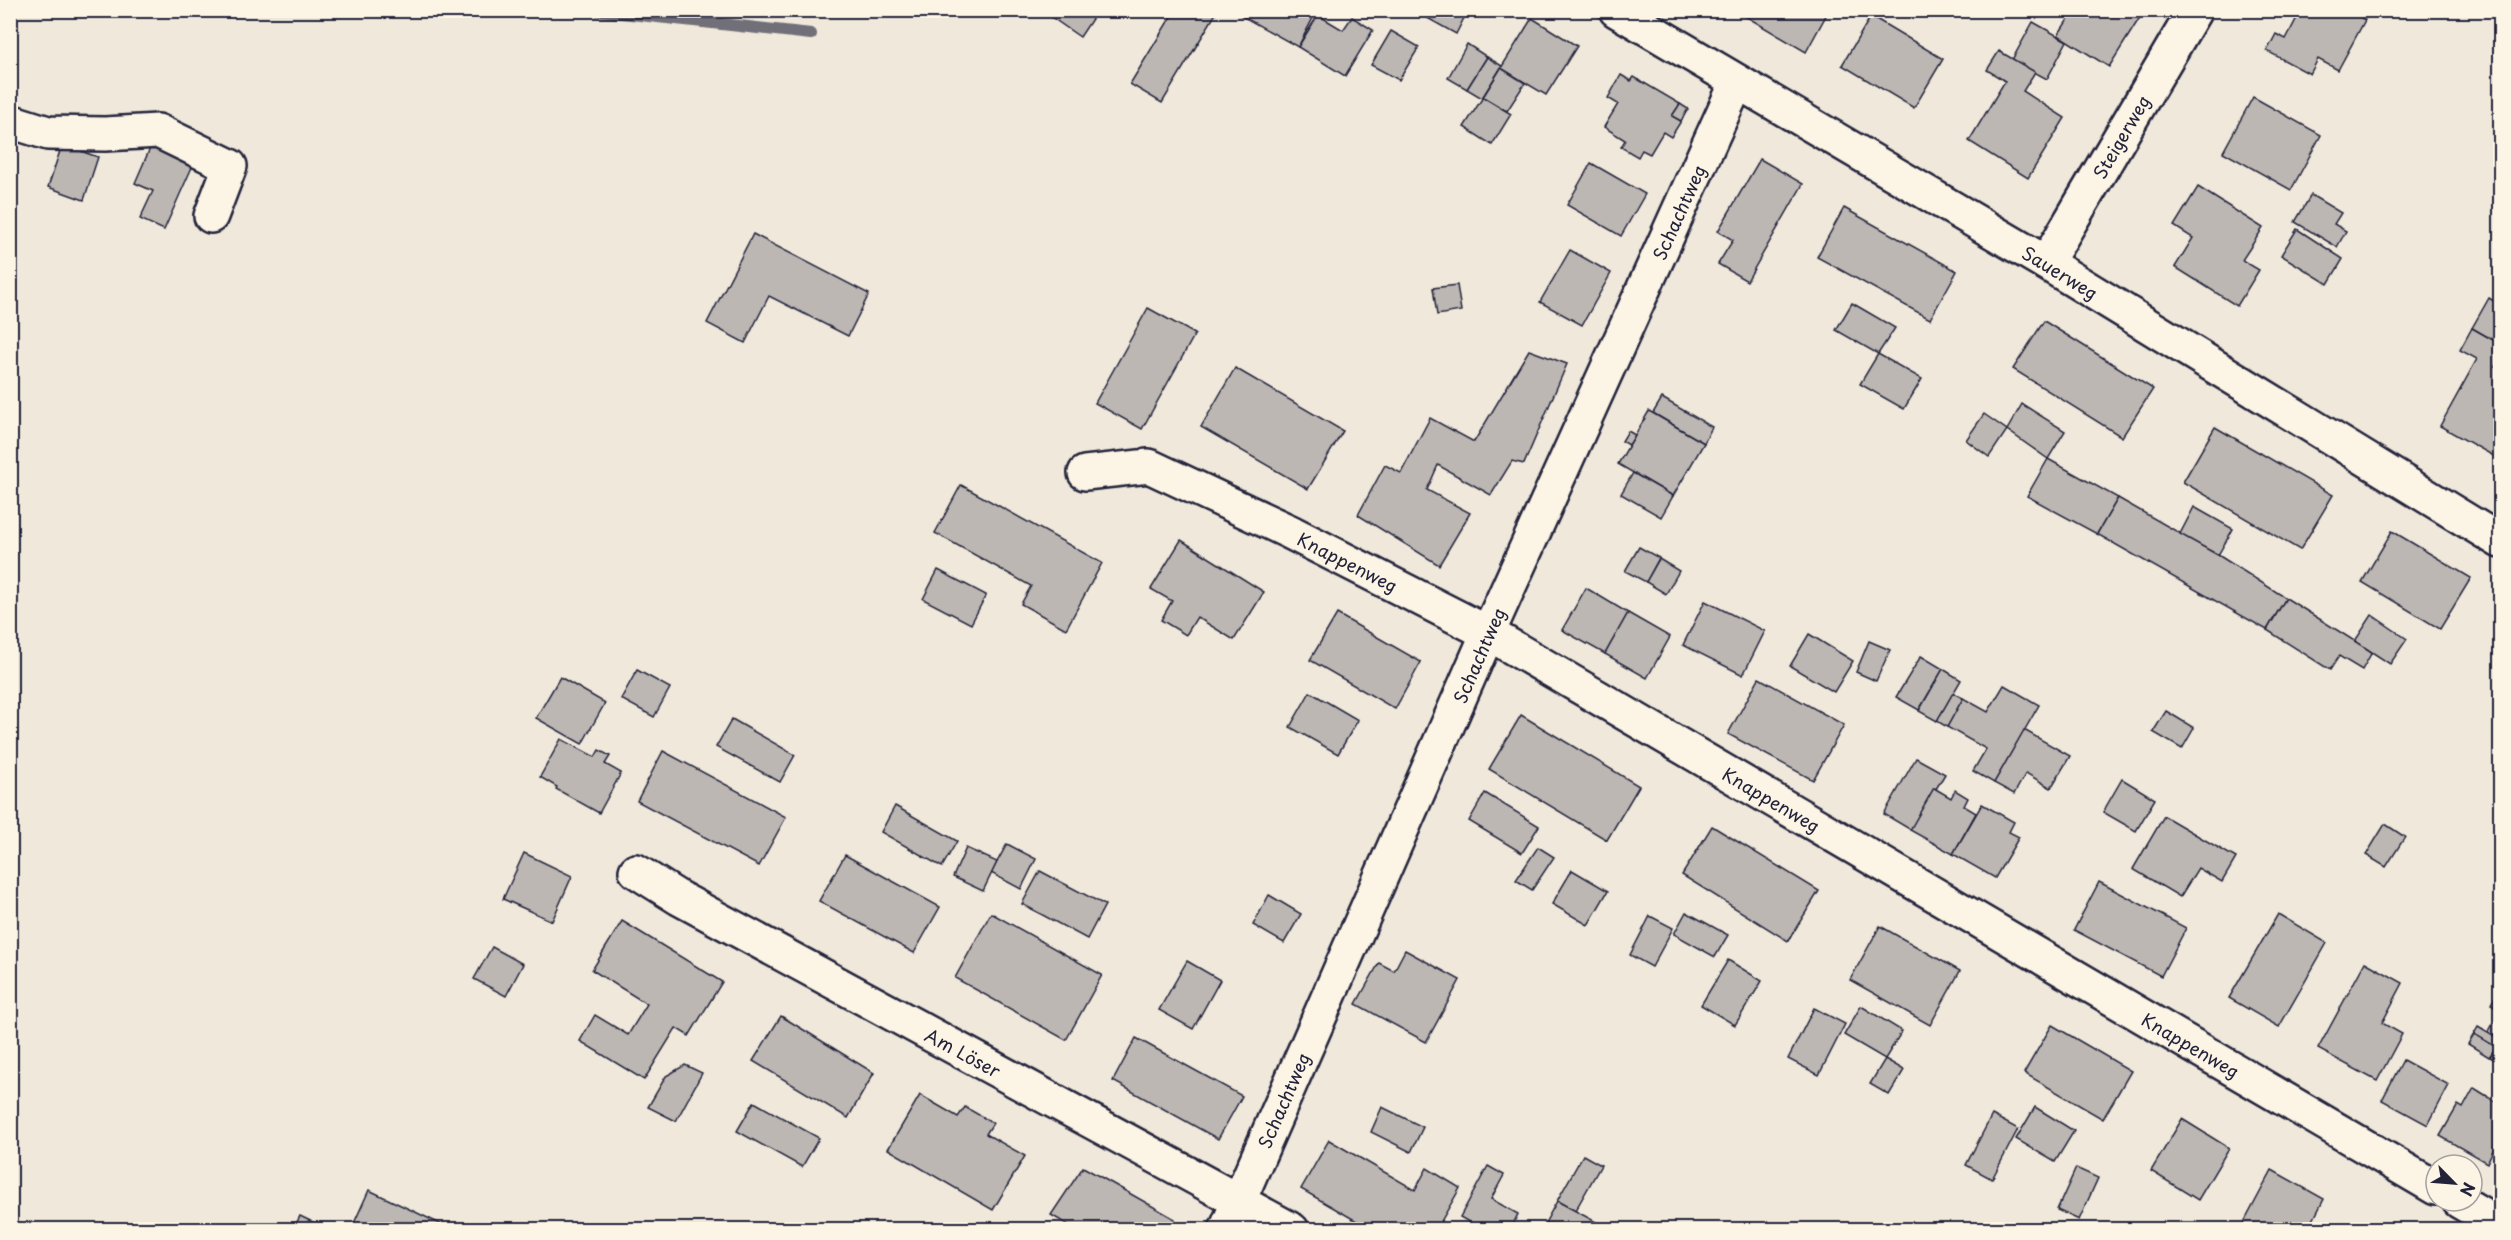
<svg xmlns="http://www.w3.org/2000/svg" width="2511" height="1240" viewBox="0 0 2511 1240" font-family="'Playpen Sans',sans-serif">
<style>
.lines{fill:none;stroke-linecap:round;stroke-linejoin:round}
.stream{stroke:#716f79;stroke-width:12}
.building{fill:#bcb7b3;stroke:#22223b;stroke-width:1.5}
.minor-casing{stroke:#22223b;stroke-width:38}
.minor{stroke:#fcf5e5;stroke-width:33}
.labels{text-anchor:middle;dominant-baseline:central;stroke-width:6;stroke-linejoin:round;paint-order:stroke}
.street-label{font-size:18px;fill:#22223b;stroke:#fcf5e5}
</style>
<rect width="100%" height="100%" fill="#efe8db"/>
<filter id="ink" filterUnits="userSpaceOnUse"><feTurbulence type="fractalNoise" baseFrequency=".0167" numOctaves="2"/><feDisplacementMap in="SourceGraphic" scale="12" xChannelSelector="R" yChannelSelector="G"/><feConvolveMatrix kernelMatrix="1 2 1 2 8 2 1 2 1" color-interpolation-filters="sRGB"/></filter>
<g filter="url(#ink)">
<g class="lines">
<polyline class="stream" points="594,10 811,34"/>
</g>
<g class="building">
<polygon points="1041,10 1098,10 1080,37"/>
<polygon points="1175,10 1218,10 1162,103 1130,84"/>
<polygon points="1231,10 1308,10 1315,14 1298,47"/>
<polygon points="1413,10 1468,10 1456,34"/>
<polygon points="1735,10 1829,10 1806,52"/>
<polygon points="2074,10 2144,10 2144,11 2109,67 2058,35"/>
<polygon points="2301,10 2347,10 2365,20 2338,70 2318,59 2310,74 2267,51 2276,34 2286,39"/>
<polygon points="1318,15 1343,30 1352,17 1373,30 1345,76 1298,47"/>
<polygon points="1871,16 1943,59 1914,108 1842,65"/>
<polygon points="1532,18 1577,46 1546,95 1501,68"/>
<polygon points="2033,22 2067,41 2047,79 2012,60"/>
<polygon points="1391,31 1419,47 1399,80 1371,65"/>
<polygon points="1467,44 1487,57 1467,89 1448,78"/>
<polygon points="1999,51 2035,72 2023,91 2065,118 2028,178 1969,141 2005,81 1987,70"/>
<polygon points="1487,57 1502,66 1482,98 1467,89"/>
<polygon points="1501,68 1525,83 1507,111 1483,97"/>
<polygon points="1621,75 1631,81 1634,77 1680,104 1672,116 1681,121 1671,137 1663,132 1650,154 1642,150 1638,157 1621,147 1625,140 1604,127 1618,104 1608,98"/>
<polygon points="1483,97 1511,114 1492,145 1464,127"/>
<polygon points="2253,97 2321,135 2291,190 2223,152"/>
<polygon points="1680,104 1688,109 1681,121 1672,116"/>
<polygon points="62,145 98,157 84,200 48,187"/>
<polygon points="151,146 193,165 164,230 140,219 153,191 135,183"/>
<polygon points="1760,159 1803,184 1747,281 1718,264 1733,240 1718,231"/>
<polygon points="1591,163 1645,194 1621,236 1567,205"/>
<polygon points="2198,187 2263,228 2242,260 2259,270 2237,306 2175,267 2193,238 2174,226"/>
<polygon points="2311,195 2341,213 2334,224 2346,231 2337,247 2295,222"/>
<polygon points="1844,208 1957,271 1930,319 1817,257"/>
<polygon points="2297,229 2343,259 2328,284 2281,255"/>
<polygon points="753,234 869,294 848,336 769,296 745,343 707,323"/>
<polygon points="1570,250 1611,273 1582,325 1540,302"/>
<polygon points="1457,285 1461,311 1437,315 1433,288"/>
<polygon points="2489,298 2500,305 2500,344 2472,328"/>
<polygon points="1852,303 1895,328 1878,354 1836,330"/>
<polygon points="1148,308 1195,334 1142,429 1095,403"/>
<polygon points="2044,321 2153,389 2122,437 2013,369"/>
<polygon points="2472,328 2500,344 2500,356 2495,367 2500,370 2499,459 2440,426 2477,359 2460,350"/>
<polygon points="1529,350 1567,364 1524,464 1512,461 1491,495 1438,465 1427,490 1470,513 1439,565 1358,515 1385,465 1401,473 1430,418 1474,442"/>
<polygon points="1878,354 1922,379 1904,409 1860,384"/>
<polygon points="1235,368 1343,431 1308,489 1201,427"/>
<polygon points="1662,398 1712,427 1704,443 1653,413"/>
<polygon points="2022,404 2065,431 2048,459 2007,430"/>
<polygon points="1649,411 1704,443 1673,496 1618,464"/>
<polygon points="1984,414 2007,430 1989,457 1966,440"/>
<polygon points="2215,427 2333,495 2300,550 2183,482"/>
<polygon points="1628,431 1635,435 1629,445 1622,441"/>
<polygon points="2048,459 2118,498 2097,534 2027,496"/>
<polygon points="1633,473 1673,496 1661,517 1621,494"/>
<polygon points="961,485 1102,563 1066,629 1021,604 1031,586 935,533"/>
<polygon points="2118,498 2218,555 2286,598 2267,630 2097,534"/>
<polygon points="2194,507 2233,529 2218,555 2180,534"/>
<polygon points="2392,531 2471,578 2440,629 2362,582"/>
<polygon points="1181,540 1264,592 1234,640 1197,617 1186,635 1161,620 1172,601 1151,589"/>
<polygon points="1639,547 1659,558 1646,582 1625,571"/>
<polygon points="1659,559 1679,571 1666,594 1646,582"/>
<polygon points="938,570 986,595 971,624 923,599"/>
<polygon points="1586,588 1628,613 1605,654 1562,630"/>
<polygon points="2286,598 2372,652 2362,670 2339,656 2330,670 2267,630"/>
<polygon points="1705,601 1765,631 1743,675 1683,645"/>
<polygon points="1628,613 1670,637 1647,678 1605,654"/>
<polygon points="1337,614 1421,662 1395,709 1310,660"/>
<polygon points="2372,615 2407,639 2390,664 2355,641"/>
<polygon points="1809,634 1853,661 1834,692 1790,666"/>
<polygon points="1869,641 1890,650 1876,681 1856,672"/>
<polygon points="1921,656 1943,669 1919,710 1896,697"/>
<polygon points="1943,669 1961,680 1937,721 1919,711"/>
<polygon points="637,670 670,688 654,717 621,699"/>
<polygon points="560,677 605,703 582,744 536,718"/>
<polygon points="1759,678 1844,725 1813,780 1728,734"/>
<polygon points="2004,685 2039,705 1994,783 1973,771 1986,749 1947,727 1963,698 1988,712"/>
<polygon points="1310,692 1358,720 1338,754 1290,727"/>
<polygon points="1953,693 1963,698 1947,727 1937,721"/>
<polygon points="2166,711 2194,728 2182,749 2153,732"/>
<polygon points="1521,715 1639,786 1607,840 1489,769"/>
<polygon points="732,719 795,755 780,782 716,747"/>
<polygon points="2024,730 2070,756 2051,788 2026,773 2014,794 1994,783"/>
<polygon points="561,739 595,757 599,750 610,756 605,764 621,773 599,813 556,789 557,787 540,777"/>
<polygon points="663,751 786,817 759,866 637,801"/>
<polygon points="1916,758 1945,774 1936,789 1934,788 1911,830 1884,814"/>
<polygon points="2122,779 2155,799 2136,831 2103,812"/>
<polygon points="1934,788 1951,798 1955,790 1968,798 1964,806 1976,813 1953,854 1910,830"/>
<polygon points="1485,793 1539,826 1522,853 1469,821"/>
<polygon points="1982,804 2014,822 2009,832 2019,837 1995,878 1953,854"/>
<polygon points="895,806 957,841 942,867 881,832"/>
<polygon points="2164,816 2236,858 2222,882 2198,868 2180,897 2133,869"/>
<polygon points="2385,824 2405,837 2386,867 2366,855"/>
<polygon points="1712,826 1819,891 1788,941 1682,875"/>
<polygon points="1007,844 1036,859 1021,889 991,873"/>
<polygon points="1538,847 1554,857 1532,890 1516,880"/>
<polygon points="966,848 997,862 983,891 953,877"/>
<polygon points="524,853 572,876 552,921 503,899"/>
<polygon points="845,855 940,907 914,953 819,901"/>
<polygon points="1572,870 1608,891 1588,925 1552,904"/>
<polygon points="1040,871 1105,905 1087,939 1022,904"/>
<polygon points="2099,882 2186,928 2161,976 2074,930"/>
<polygon points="1269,895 1301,914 1284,943 1253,925"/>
<polygon points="1686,912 1728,935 1715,957 1674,934"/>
<polygon points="991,913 1102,975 1066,1040 955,978"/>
<polygon points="2278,914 2327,943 2279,1027 2229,998"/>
<polygon points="1650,916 1673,928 1652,967 1630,955"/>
<polygon points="622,921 722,982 689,1036 676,1028 644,1080 580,1041 595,1015 628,1035 647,1004 592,970"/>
<polygon points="1880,926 1960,971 1930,1025 1850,980"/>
<polygon points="492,947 523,964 506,996 474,979"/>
<polygon points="1405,950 1460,980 1426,1042 1356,1004 1379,963 1394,971"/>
<polygon points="1728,960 1762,981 1735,1025 1701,1005"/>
<polygon points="1187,961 1220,980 1193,1029 1159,1010"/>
<polygon points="2365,962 2403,983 2382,1023 2402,1034 2377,1081 2318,1049"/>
<polygon points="2500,988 2500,1009 2491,1004"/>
<polygon points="1861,1006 1902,1031 1885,1059 1844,1035"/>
<polygon points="1814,1008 1845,1024 1819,1075 1788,1059"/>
<polygon points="2500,1011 2500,1040 2488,1033"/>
<polygon points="781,1016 874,1073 848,1118 753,1061"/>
<polygon points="2052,1025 2131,1071 2103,1119 2024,1073"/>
<polygon points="2478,1027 2500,1040 2500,1063 2490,1057 2496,1047 2474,1034"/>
<polygon points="2474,1034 2496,1047 2489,1057 2468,1044"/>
<polygon points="1136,1038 1242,1096 1218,1139 1113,1081"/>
<polygon points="1885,1059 1904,1070 1889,1095 1870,1084"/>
<polygon points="2403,1060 2449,1085 2428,1125 2382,1100"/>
<polygon points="685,1065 702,1073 676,1121 648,1107 666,1076"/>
<polygon points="2474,1088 2500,1104 2500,1135 2487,1163 2440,1136 2458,1105 2463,1108"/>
<polygon points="920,1095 958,1117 965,1107 993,1123 986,1134 1025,1156 993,1210 888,1149"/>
<polygon points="754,1102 819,1138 802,1167 737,1131"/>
<polygon points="1382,1107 1423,1127 1411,1152 1371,1132"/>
<polygon points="2035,1107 2074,1131 2055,1162 2016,1139"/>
<polygon points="1992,1115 2018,1129 1992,1179 1966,1165"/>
<polygon points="2182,1119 2229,1148 2198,1200 2151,1171"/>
<polygon points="1329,1140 1415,1190 1427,1168 1460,1188 1436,1230 1372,1230 1301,1189"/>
<polygon points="1583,1155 1601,1165 1575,1211 1557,1201"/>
<polygon points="1488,1166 1504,1175 1491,1199 1518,1214 1510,1230 1483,1230 1460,1217"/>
<polygon points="1083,1167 1175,1219 1168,1230 1077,1230 1051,1215"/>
<polygon points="2076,1168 2098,1178 2079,1220 2057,1210"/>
<polygon points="2272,1170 2324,1199 2308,1230 2240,1230"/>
<polygon points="369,1190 447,1227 445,1230 351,1230"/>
<polygon points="1557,1201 1598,1223 1594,1230 1552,1230 1544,1225"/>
<polygon points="300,1216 329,1230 293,1230"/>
</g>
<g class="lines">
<defs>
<g id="minor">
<path id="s1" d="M1616,10L2046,263L2500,541"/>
<polyline points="10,121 48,133 105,134 158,131 230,166 211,216"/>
<path id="s2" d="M2046,263L2195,10"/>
<path id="s3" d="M1085,473L1149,466L1290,532L1488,633L2436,1188"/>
<path id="s4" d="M636,871L679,898L1292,1230"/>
<polyline points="2459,1201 2500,1225"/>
<path id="s5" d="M1226,1230L1488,633L1737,82"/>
</g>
</defs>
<use href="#minor" class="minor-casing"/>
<use href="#minor" class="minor"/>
</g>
</g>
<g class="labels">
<g class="street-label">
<text stroke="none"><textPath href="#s2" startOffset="147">Steigerweg</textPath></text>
<text stroke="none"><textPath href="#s5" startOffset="1114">Schachtweg</textPath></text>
<text stroke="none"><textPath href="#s1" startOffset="516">Sauerweg</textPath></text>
<text stroke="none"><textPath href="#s3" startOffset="285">Knappenweg</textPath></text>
<text stroke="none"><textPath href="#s5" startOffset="628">Schachtweg</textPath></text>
<text stroke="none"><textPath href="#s3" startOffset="771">Knappenweg</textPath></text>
<text stroke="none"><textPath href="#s3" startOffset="1257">Knappenweg</textPath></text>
<text stroke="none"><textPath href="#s4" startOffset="374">Am Löser</textPath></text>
<text stroke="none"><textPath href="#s5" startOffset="142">Schachtweg</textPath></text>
</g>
</g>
<rect width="2511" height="1240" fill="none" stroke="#fcf5e5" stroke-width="36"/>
<rect x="18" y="18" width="2475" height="1204" fill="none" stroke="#22223b" stroke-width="2" filter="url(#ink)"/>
<g transform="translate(2454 1183) rotate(115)"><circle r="28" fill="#fcf5e5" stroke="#a5a1a1" stroke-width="1.5"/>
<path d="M0-4.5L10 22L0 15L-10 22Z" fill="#22223b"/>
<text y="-9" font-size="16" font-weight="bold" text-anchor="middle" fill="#22223b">N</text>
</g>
</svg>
